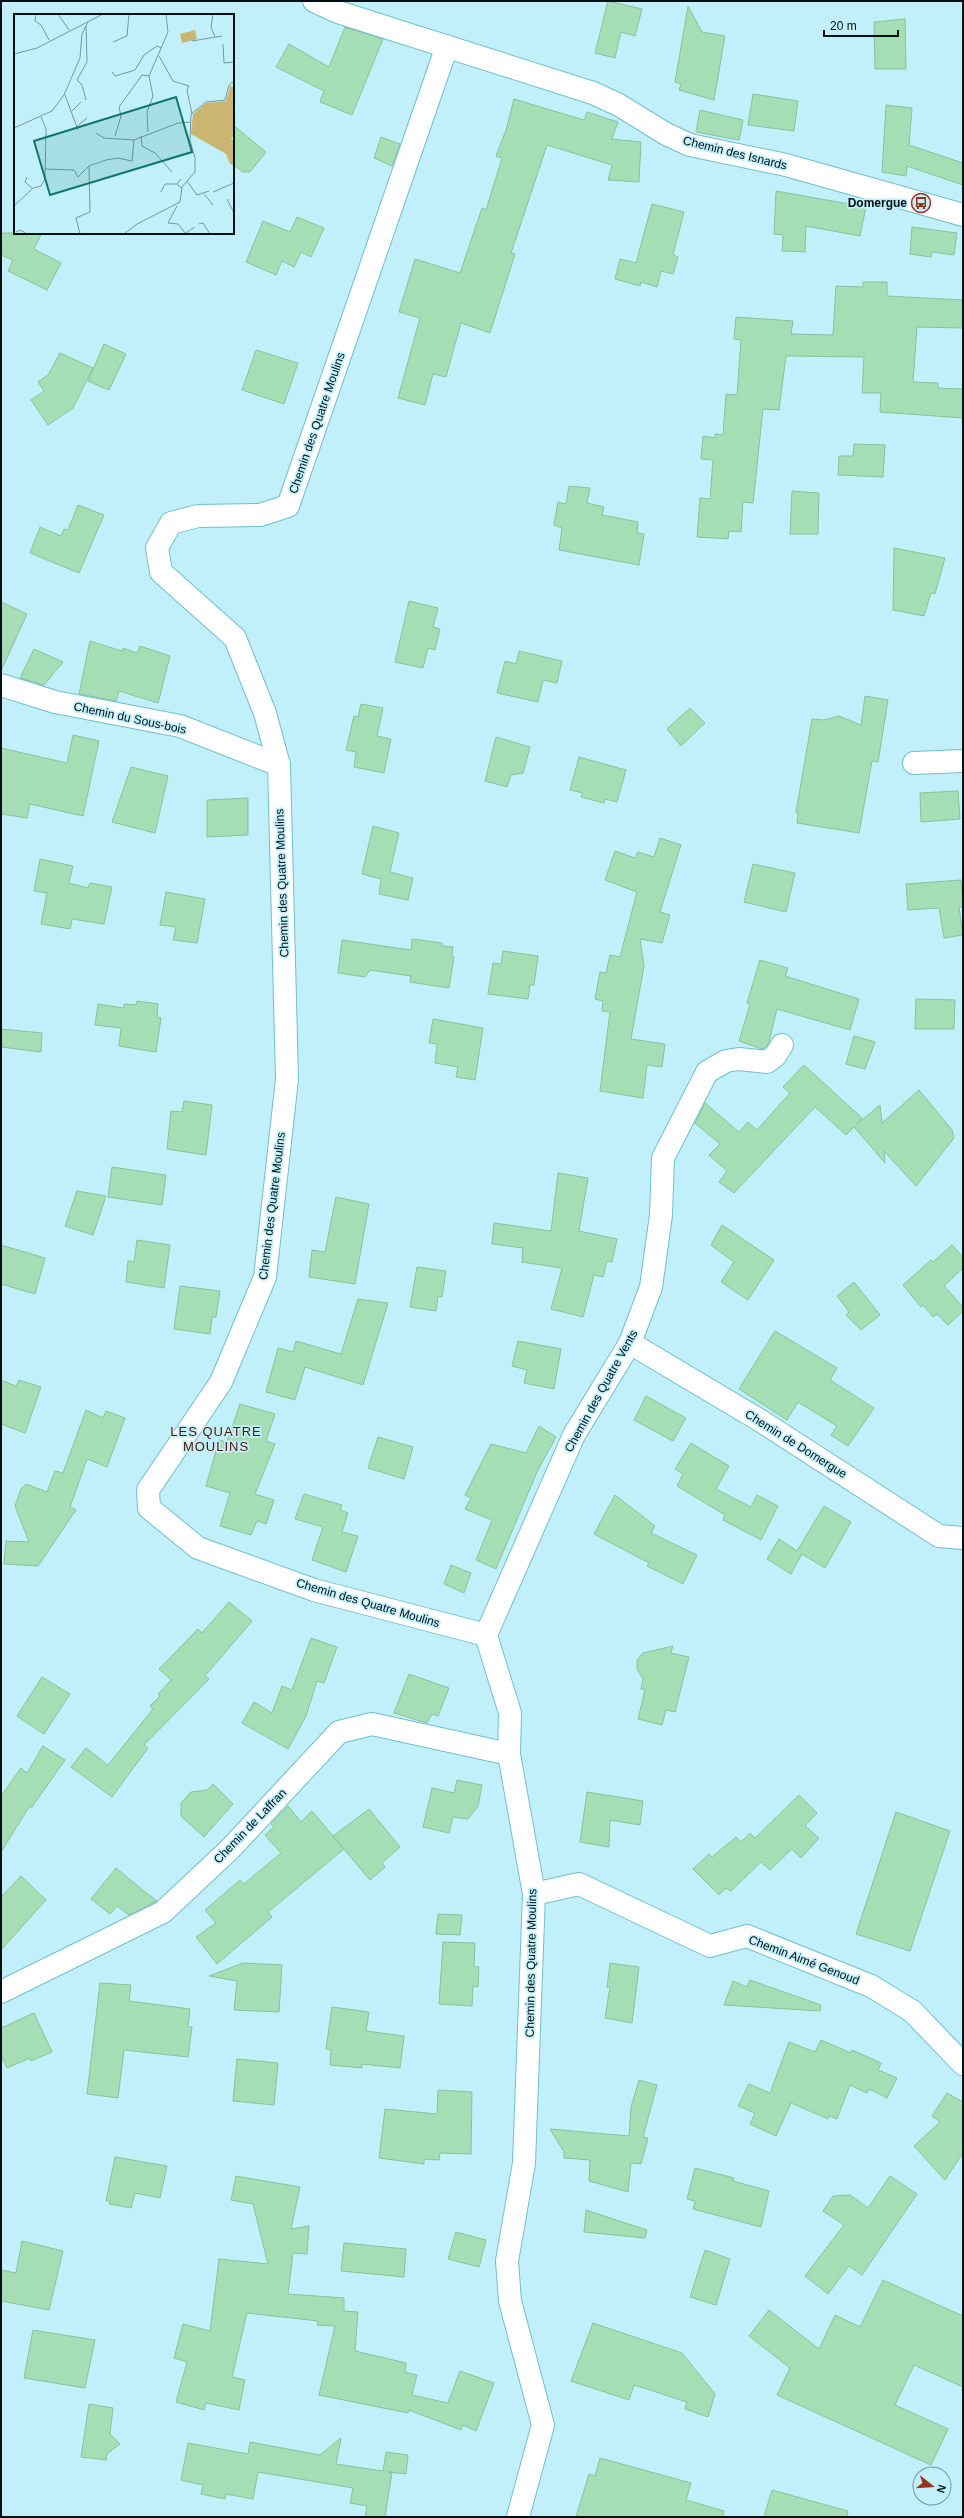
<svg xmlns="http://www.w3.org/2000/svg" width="964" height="2518" viewBox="0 0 964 2518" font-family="Arial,sans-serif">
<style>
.building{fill:#a5deb4;stroke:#89c299}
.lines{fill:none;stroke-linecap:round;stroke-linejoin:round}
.minor-casing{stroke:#6ebfcf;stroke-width:24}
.minor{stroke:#fff;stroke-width:22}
.labels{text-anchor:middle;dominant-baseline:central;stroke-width:3.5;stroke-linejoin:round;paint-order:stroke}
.street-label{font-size:12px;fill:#001116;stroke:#c2f0fa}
.poi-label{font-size:12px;font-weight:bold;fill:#001116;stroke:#c2f0fa;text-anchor:end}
.neighbourhood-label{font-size:13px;letter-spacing:1px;fill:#551307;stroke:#c2f0fa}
.inset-road{fill:none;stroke:#74979f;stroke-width:1}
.view{fill:#0f766e;fill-opacity:0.15;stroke:#0f766e;stroke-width:2}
.inset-edge{fill:none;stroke:#001116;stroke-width:2}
</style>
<rect width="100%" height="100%" fill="#c2f0fa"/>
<g class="building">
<polygon points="608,1 642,9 635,36 621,32 615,58 595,53"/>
<polygon points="688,6 702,32 725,36 714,100 679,90 681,84 675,82"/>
<polygon points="905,19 906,69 875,69 874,22"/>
<polygon points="345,27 383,39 352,115 320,102 324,91 276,67 289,44 329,67"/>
<polygon points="753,94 798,101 794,131 748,125"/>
<polygon points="514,99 584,120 587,112 618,122 612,139 641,142 639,182 608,180 612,165 547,145 511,253 515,254 490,333 461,323 446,377 433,374 425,405 398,398 420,318 399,312 415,259 460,273 482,208 486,210 502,158 496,156 506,130"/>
<polygon points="886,105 912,108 909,145 963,163 963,185 907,166 906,176 882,172"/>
<polygon points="700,110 743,120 739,140 696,132"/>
<polygon points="233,125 266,152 250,172 242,172 233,164"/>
<polygon points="381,137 400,144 392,166 374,158"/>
<polygon points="776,191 866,207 860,236 806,226 805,252 782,251 783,235 774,234"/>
<polygon points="652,204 684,212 673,255 678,257 673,274 661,271 657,287 641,282 640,286 615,279 620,259 636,263"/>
<polygon points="297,217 324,228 311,257 301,252 294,267 282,261 276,275 246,262 263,221 290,232"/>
<polygon points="912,227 957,233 954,255 932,252 931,257 910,254"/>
<polygon points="1,233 42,233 34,249 61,263 47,290 8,271 13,260 1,255"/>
<polygon points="863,282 887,282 887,296 963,300 963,328 917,327 913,382 938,383 938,388 963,389 963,418 880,412 881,393 862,393 864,357 786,356 779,410 763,409 753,503 743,502 741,532 729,531 728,539 697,537 700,498 710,499 713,460 701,459 703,436 715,438 715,434 723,435 726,394 737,395 741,340 734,339 736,317 793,321 791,334 833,335 836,286 863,287"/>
<polygon points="104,344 126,354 109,390 88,381"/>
<polygon points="256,350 298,363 284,404 242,390"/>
<polygon points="60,353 93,368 73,408 48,425 31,400 44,391 38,382 48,375"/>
<polygon points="854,444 885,445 883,477 838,475 839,456 853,456"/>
<polygon points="569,486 590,488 587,503 604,507 602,515 638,522 637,533 644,534 639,565 559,550 562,528 554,525 558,502 566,504"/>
<polygon points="792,491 819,493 818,534 790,534"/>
<polygon points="78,505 104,515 79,573 30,553 40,527 61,536 64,529 68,530"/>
<polygon points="894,548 945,558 935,594 931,593 924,616 893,610"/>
<polygon points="409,601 438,608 433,627 440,629 435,650 428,648 423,668 395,662"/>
<polygon points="1,602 27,614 1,671"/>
<polygon points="90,641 122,651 123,648 137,653 140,646 170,656 158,703 119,691 116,701 79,694"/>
<polygon points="34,649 63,662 44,685 20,678"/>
<polygon points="519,651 562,661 557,683 543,680 538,702 497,693 505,661 516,664"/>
<polygon points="865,696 888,700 878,762 872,761 859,833 797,823 798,813 796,812 812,719 824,720 839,716 861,725"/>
<polygon points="361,704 383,708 377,736 391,739 384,773 354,767 356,752 346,750 354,716 358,717"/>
<polygon points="690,708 705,723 681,746 667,729"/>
<polygon points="73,735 99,741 83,816 30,804 27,818 1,814 1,748 67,763"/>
<polygon points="496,737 530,747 523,773 511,775 507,787 485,781"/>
<polygon points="579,757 626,770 617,802 605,799 604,803 581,797 583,793 570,790"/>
<polygon points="131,767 168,776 155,833 112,822"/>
<polygon points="958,791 960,819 921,822 920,793"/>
<polygon points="248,798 248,835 207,837 207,800"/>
<polygon points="373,826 399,833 390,872 413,878 408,900 379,894 381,879 362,874"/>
<polygon points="660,838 681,845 660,912 670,915 662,943 640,939 644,966 631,1039 665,1044 662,1067 647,1065 643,1098 600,1091 610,1012 602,1011 603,1001 595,999 600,972 606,973 610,955 620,957 637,892 605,880 615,851 635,858 638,852 654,857"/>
<polygon points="40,859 73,866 69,883 88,888 90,883 112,887 104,924 72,919 70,929 41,924 47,893 34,891"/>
<polygon points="753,864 795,873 786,912 744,902"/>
<polygon points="961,880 963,907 959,907 963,935 944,938 939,908 908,910 906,884"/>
<polygon points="166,892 205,899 197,943 173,940 176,927 160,925"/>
<polygon points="412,939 442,943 442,946 453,947 452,956 454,957 449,988 410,982 411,976 370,970 365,977 338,973 342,940 411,950"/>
<polygon points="503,951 538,956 534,985 530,985 528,999 488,994 493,963 501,964"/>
<polygon points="760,960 788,968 785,976 859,999 850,1030 777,1009 769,1042 766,1047 762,1049 739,1041 750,1004 747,1003"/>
<polygon points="916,999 955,1000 954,1029 915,1029"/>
<polygon points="137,1001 158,1004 157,1017 161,1018 156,1052 119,1046 121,1028 95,1025 98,1004 124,1008 124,1004 136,1005"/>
<polygon points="433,1019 483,1028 475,1080 456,1077 458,1067 435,1063 437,1044 429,1043"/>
<polygon points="1,1029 42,1033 41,1052 1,1047"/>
<polygon points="854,1036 875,1042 865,1069 846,1064"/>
<polygon points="804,1065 862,1118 857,1124 880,1105 882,1123 919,1090 952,1130 954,1138 916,1186 884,1151 885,1163 854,1127 846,1135 815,1107 734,1193 719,1182 727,1171 709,1155 720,1144 695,1123 705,1103 739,1132 748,1122 757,1130 790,1093 783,1087"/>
<polygon points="184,1101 212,1105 206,1155 167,1149 171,1111 182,1112"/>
<polygon points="112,1167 166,1175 162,1205 108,1197"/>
<polygon points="558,1173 588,1178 579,1231 617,1239 612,1262 607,1261 603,1277 594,1275 583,1317 551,1309 562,1268 522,1262 523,1248 492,1244 494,1223 551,1231"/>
<polygon points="77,1191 106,1196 93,1235 65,1226"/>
<polygon points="336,1197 369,1204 355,1284 309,1277 312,1250 325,1252"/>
<polygon points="722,1225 774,1260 748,1300 721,1282 734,1262 711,1245"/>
<polygon points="137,1240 170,1245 164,1288 126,1282 128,1261 134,1262"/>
<polygon points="1,1245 45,1258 35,1294 1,1284"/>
<polygon points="952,1245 963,1257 963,1268 944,1286 963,1307 963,1311 948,1325 937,1314 933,1317 923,1305 921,1307 903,1285 931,1260 933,1262"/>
<polygon points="417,1267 446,1271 442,1297 438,1296 436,1311 410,1307"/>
<polygon points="854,1282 880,1315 861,1330 846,1315 849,1312 837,1296"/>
<polygon points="180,1286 220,1291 216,1317 212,1317 210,1334 174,1329"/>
<polygon points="358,1299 388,1303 363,1385 305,1367 295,1400 266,1392 278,1348 293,1352 296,1341 341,1354"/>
<polygon points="775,1331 837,1368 830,1380 874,1408 848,1446 831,1435 837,1426 798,1402 787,1420 739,1389"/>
<polygon points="518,1341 561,1349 554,1389 524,1383 527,1370 512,1366"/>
<polygon points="1,1380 16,1386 19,1380 41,1387 25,1433 1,1424"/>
<polygon points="646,1396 686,1418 673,1441 634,1420"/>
<polygon points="240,1404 275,1414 266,1441 275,1444 255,1494 274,1500 266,1524 257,1521 251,1535 220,1526 230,1493 206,1486 219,1440 227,1442"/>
<polygon points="86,1410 103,1418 106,1411 125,1418 107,1467 87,1459 70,1507 76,1510 38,1566 4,1564 6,1541 29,1542 15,1506 21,1489 26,1484 47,1492 55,1471 63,1473"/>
<polygon points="539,1426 556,1437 537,1472 496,1569 476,1560 492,1520 465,1509 471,1498 465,1495 491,1444 526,1453"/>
<polygon points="378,1437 413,1447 404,1479 368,1468"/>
<polygon points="691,1443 729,1466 716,1489 751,1507 757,1495 778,1506 761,1540 723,1520 725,1515 677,1486 683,1474 675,1469"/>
<polygon points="304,1494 342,1505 340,1510 348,1513 342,1532 358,1536 346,1572 312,1560 323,1527 295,1519"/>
<polygon points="615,1495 655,1526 651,1533 697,1555 683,1584 647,1566 649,1563 594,1534"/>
<polygon points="824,1506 851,1522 825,1568 802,1554 791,1574 767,1559 779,1539 797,1551"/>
<polygon points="451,1565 471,1573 464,1593 444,1584"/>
<polygon points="229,1602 252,1621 205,1676 209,1679 144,1745 148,1748 112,1797 71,1767 86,1748 108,1765 153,1709 150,1706 160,1696 158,1694 171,1680 159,1669 198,1629 202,1633"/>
<polygon points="311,1638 337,1647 324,1683 317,1681 306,1716 288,1749 242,1723 254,1702 272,1713 282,1686 292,1690"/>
<polygon points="673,1646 671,1653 689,1657 675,1712 666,1710 662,1725 638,1719 645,1690 641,1689 643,1679 637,1669 637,1660 643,1653"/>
<polygon points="409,1674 449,1688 438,1716 432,1714 427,1723 394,1713"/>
<polygon points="42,1677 70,1694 44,1734 17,1716"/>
<polygon points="43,1746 65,1760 32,1807 29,1807 1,1852 1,1796 21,1768 27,1773"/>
<polygon points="457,1780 482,1785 478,1806 468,1819 453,1817 449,1833 423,1827 432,1788 454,1793"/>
<polygon points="213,1784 233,1804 204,1837 181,1816 181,1803 191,1792 207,1790"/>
<polygon points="587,1792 643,1801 640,1825 610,1820 609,1847 580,1842"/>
<polygon points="799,1795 817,1813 805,1826 819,1838 801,1858 792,1849 770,1870 761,1862 731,1891 726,1888 719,1895 693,1869 709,1854 712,1857 736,1837 741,1842 750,1833 755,1838"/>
<polygon points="288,1806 301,1822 312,1811 344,1849 268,1912 272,1917 217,1964 196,1937 216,1923 205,1910 240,1880 244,1884 281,1853 265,1835 274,1827 271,1824"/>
<polygon points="369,1809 400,1847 382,1863 385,1867 370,1880 333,1836"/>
<polygon points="896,1812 950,1831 910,1951 856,1934"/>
<polygon points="116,1868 144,1891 157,1901 129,1915 117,1906 110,1914 100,1906 91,1899"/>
<polygon points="21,1876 46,1900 1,1950 1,1897"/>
<polygon points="438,1914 462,1915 460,1935 436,1934"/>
<polygon points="443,1942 475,1943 474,1966 479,1967 478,1987 473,1986 472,2006 439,2004"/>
<polygon points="243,1963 282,1965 279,2012 234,2010 237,1981 209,1976"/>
<polygon points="610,1963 639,1967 632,2023 605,2018 610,1987 607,1987"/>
<polygon points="750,1980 821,2005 820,2011 724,2005 733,1981 747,1987"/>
<polygon points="100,1983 131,1985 129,2001 190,2009 188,2027 192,2027 188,2057 124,2050 118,2098 87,2094"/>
<polygon points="332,2007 369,2012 366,2031 404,2036 400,2068 362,2064 362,2068 330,2065 331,2050 326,2049"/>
<polygon points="34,2013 52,2052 31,2061 30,2058 7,2068 1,2055 1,2028"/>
<polygon points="821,2040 851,2053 852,2050 881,2063 878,2070 897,2078 887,2098 869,2089 867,2093 850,2085 837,2119 829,2116 828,2119 791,2103 776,2136 750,2124 755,2113 738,2106 749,2084 770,2093 789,2042 815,2052"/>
<polygon points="237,2059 278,2063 274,2105 233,2101"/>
<polygon points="639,2080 657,2085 643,2137 648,2138 641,2164 631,2163 628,2192 589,2181 590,2160 564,2158 564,2152 550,2129 629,2136 631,2107"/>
<polygon points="438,2090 472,2092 471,2154 440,2153 439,2160 424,2159 424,2164 379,2158 385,2109 437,2114"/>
<polygon points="947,2093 963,2102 963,2153 945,2180 914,2146 940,2122 932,2116"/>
<polygon points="115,2157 167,2166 160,2198 135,2193 131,2208 109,2204 110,2201 106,2201"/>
<polygon points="695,2168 734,2178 733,2181 769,2191 761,2227 693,2209 695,2201 687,2199"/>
<polygon points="236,2176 300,2187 291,2229 309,2226 307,2254 293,2253 288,2294 344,2298 344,2311 358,2312 355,2351 406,2363 405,2372 417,2375 412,2395 448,2403 460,2371 494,2383 476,2431 463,2425 461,2430 409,2410 408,2413 319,2395 335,2326 317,2325 318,2321 247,2313 232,2377 245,2380 239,2410 206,2403 204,2410 176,2402 187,2362 174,2358 183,2324 210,2331 219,2259 268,2264 253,2204 231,2200"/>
<polygon points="890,2176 917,2194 862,2275 849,2266 828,2294 805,2276 844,2225 823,2211 833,2196 850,2195 868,2208"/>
<polygon points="586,2210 647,2230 645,2238 584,2232"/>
<polygon points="456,2232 486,2240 479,2267 448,2259"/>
<polygon points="22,2241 63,2251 49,2310 1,2301 1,2270 16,2273"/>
<polygon points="344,2243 406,2249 404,2277 341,2271"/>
<polygon points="705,2250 730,2259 716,2305 690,2297"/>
<polygon points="883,2280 963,2316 963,2387 914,2365 895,2405 948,2429 931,2465 777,2395 790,2368 749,2336 769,2310 819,2349 835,2315 860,2327"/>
<polygon points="593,2323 682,2353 715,2394 708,2417 685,2409 687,2402 634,2385 629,2400 571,2381"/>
<polygon points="33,2330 95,2340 85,2388 24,2378"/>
<polygon points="89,2404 113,2408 110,2434 120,2444 107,2454 106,2460 81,2457"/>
<polygon points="341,2438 336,2464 383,2471 386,2452 408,2455 406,2474 388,2472 392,2472 385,2517 365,2517 367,2506 350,2503 353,2488 258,2472 253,2499 226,2494 225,2499 201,2494 203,2485 181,2480 188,2443 248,2454 250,2442 320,2455"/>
<polygon points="600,2458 691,2483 686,2500 724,2511 723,2517 576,2517 589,2474 595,2476"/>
<polygon points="772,2490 848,2511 847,2517 764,2517"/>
</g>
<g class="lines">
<defs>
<g id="minor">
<polyline points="314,1 338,12 593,93 619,105 666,134 690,145 786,165 963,215"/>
<polyline points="447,46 288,506 260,515 198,516 171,523 157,548 161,572 235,638 265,713 279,765 287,1079 265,1277 221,1382 148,1490 149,1508 198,1548 314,1590 486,1635"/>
<polyline points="1,685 55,702 180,726 279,765"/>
<polyline points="914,763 963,761"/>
<polyline points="630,1343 761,1421 939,1536 963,1538"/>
<polyline points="486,1635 510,1713 509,1754 534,1894 524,2163 507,2261 510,2301 543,2425 518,2517"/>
<polyline points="486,1635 574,1435 630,1343 651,1287 661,1215 663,1158 707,1072 726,1061 739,1059 767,1062 775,1056 782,1045"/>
<polyline points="534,1894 579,1884 710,1946 747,1936 871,1986 912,2011 963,2064"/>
<polyline points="1,1992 163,1912 231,1848 339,1732 372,1724 509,1754"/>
</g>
</defs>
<use href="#minor" class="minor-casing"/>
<use href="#minor" class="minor"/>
</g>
<defs>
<symbol id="bus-ring" viewBox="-11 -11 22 22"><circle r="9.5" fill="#c2f0fa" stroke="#9b321e" stroke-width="1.5"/><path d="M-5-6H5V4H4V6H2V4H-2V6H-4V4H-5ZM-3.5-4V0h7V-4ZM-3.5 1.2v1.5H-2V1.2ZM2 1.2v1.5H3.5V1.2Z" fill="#9b321e"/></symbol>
</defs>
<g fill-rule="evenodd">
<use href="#bus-ring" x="910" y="192" width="22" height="22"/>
</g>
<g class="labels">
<g class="street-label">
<text transform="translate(735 153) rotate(14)">Chemin des Isnards</text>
<text transform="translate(317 423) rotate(-71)">Chemin des Quatre Moulins</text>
<text transform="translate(130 718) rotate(12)">Chemin du Sous-bois</text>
<text transform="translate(282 883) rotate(-92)">Chemin des Quatre Moulins</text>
<text transform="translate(272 1206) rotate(-83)">Chemin des Quatre Moulins</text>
<text transform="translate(601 1391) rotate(-61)">Chemin des Quatre Vents</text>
<text transform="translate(796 1444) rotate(32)">Chemin de Domergue</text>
<text transform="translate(368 1603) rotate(16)">Chemin des Quatre Moulins</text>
<text transform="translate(250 1826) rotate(-46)">Chemin de Laffran</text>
<text transform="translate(804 1960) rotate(21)">Chemin Aimé Genoud</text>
<text transform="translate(531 1963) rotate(-89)">Chemin des Quatre Moulins</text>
</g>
<g class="poi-label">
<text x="907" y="203">Domergue</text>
</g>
<g class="neighbourhood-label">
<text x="216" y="1431">LES QUATRE<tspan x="216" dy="15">MOULINS</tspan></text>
</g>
</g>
<g transform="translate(14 14)">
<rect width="220" height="220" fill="#c2f0fa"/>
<path d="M181,16L183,25L168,29L166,20ZM216,72L220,73V121L217,125L220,127V151L216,150L212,140L177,120L179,100L192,89L212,87Z" fill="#cab572"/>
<path class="inset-road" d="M22,0L21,7L27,11L35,26M44,0L55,16M199,0L197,13L201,23M178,27L208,22M99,28L113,22L115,0M209,30L210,49L220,48M0,40L23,34L89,0M145,42L159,67L175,72L173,76L178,100M98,58L101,62L121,56L130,41L143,32L147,34M51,81L64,116M72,86L68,71L63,66L73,48L72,12M57,98L67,88M62,113L73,104M0,114L38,97L50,81L66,44L68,20L74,8M134,118L133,98L139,82L135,62L154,18L152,0M82,119L90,124L120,126M101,122L107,102L105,93L128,61L135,62M127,122L128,132L141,139L158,158M120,126L164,109L177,108M31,155L60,156L64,163L75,152L92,146L104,144L118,147L120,126M13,163L11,168L18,174M167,165L163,170L168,175M173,167L183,181L195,177M147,178L151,170H163M199,178L220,169M190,180L199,191M213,185L220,199M0,192L19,174L27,172L31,165L32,115L27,103M163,192L154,209L164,210L172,220M185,210L189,209L196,220M2,218L6,216L13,220M66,220L62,204L76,198L75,153M110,220L123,210L166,188L168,173L181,158V144L176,126L177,100L192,88L211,86L215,71L220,67M170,220L181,213"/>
<path class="view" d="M162,83L178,138L36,181L20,127Z"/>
<rect width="220" height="220" class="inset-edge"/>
</g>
<rect width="964" height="2518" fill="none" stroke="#001116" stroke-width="4"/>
<g transform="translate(932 2486) rotate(107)"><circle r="19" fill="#c2f0fa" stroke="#74979f"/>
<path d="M0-3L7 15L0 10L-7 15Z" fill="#9b321e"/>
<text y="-6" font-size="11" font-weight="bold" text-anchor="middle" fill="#001116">N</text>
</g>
<path d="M824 30v6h74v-6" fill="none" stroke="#001116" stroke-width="2"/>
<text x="830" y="30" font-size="12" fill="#001116" stroke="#c2f0fa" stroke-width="3" paint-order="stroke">20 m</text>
</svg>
